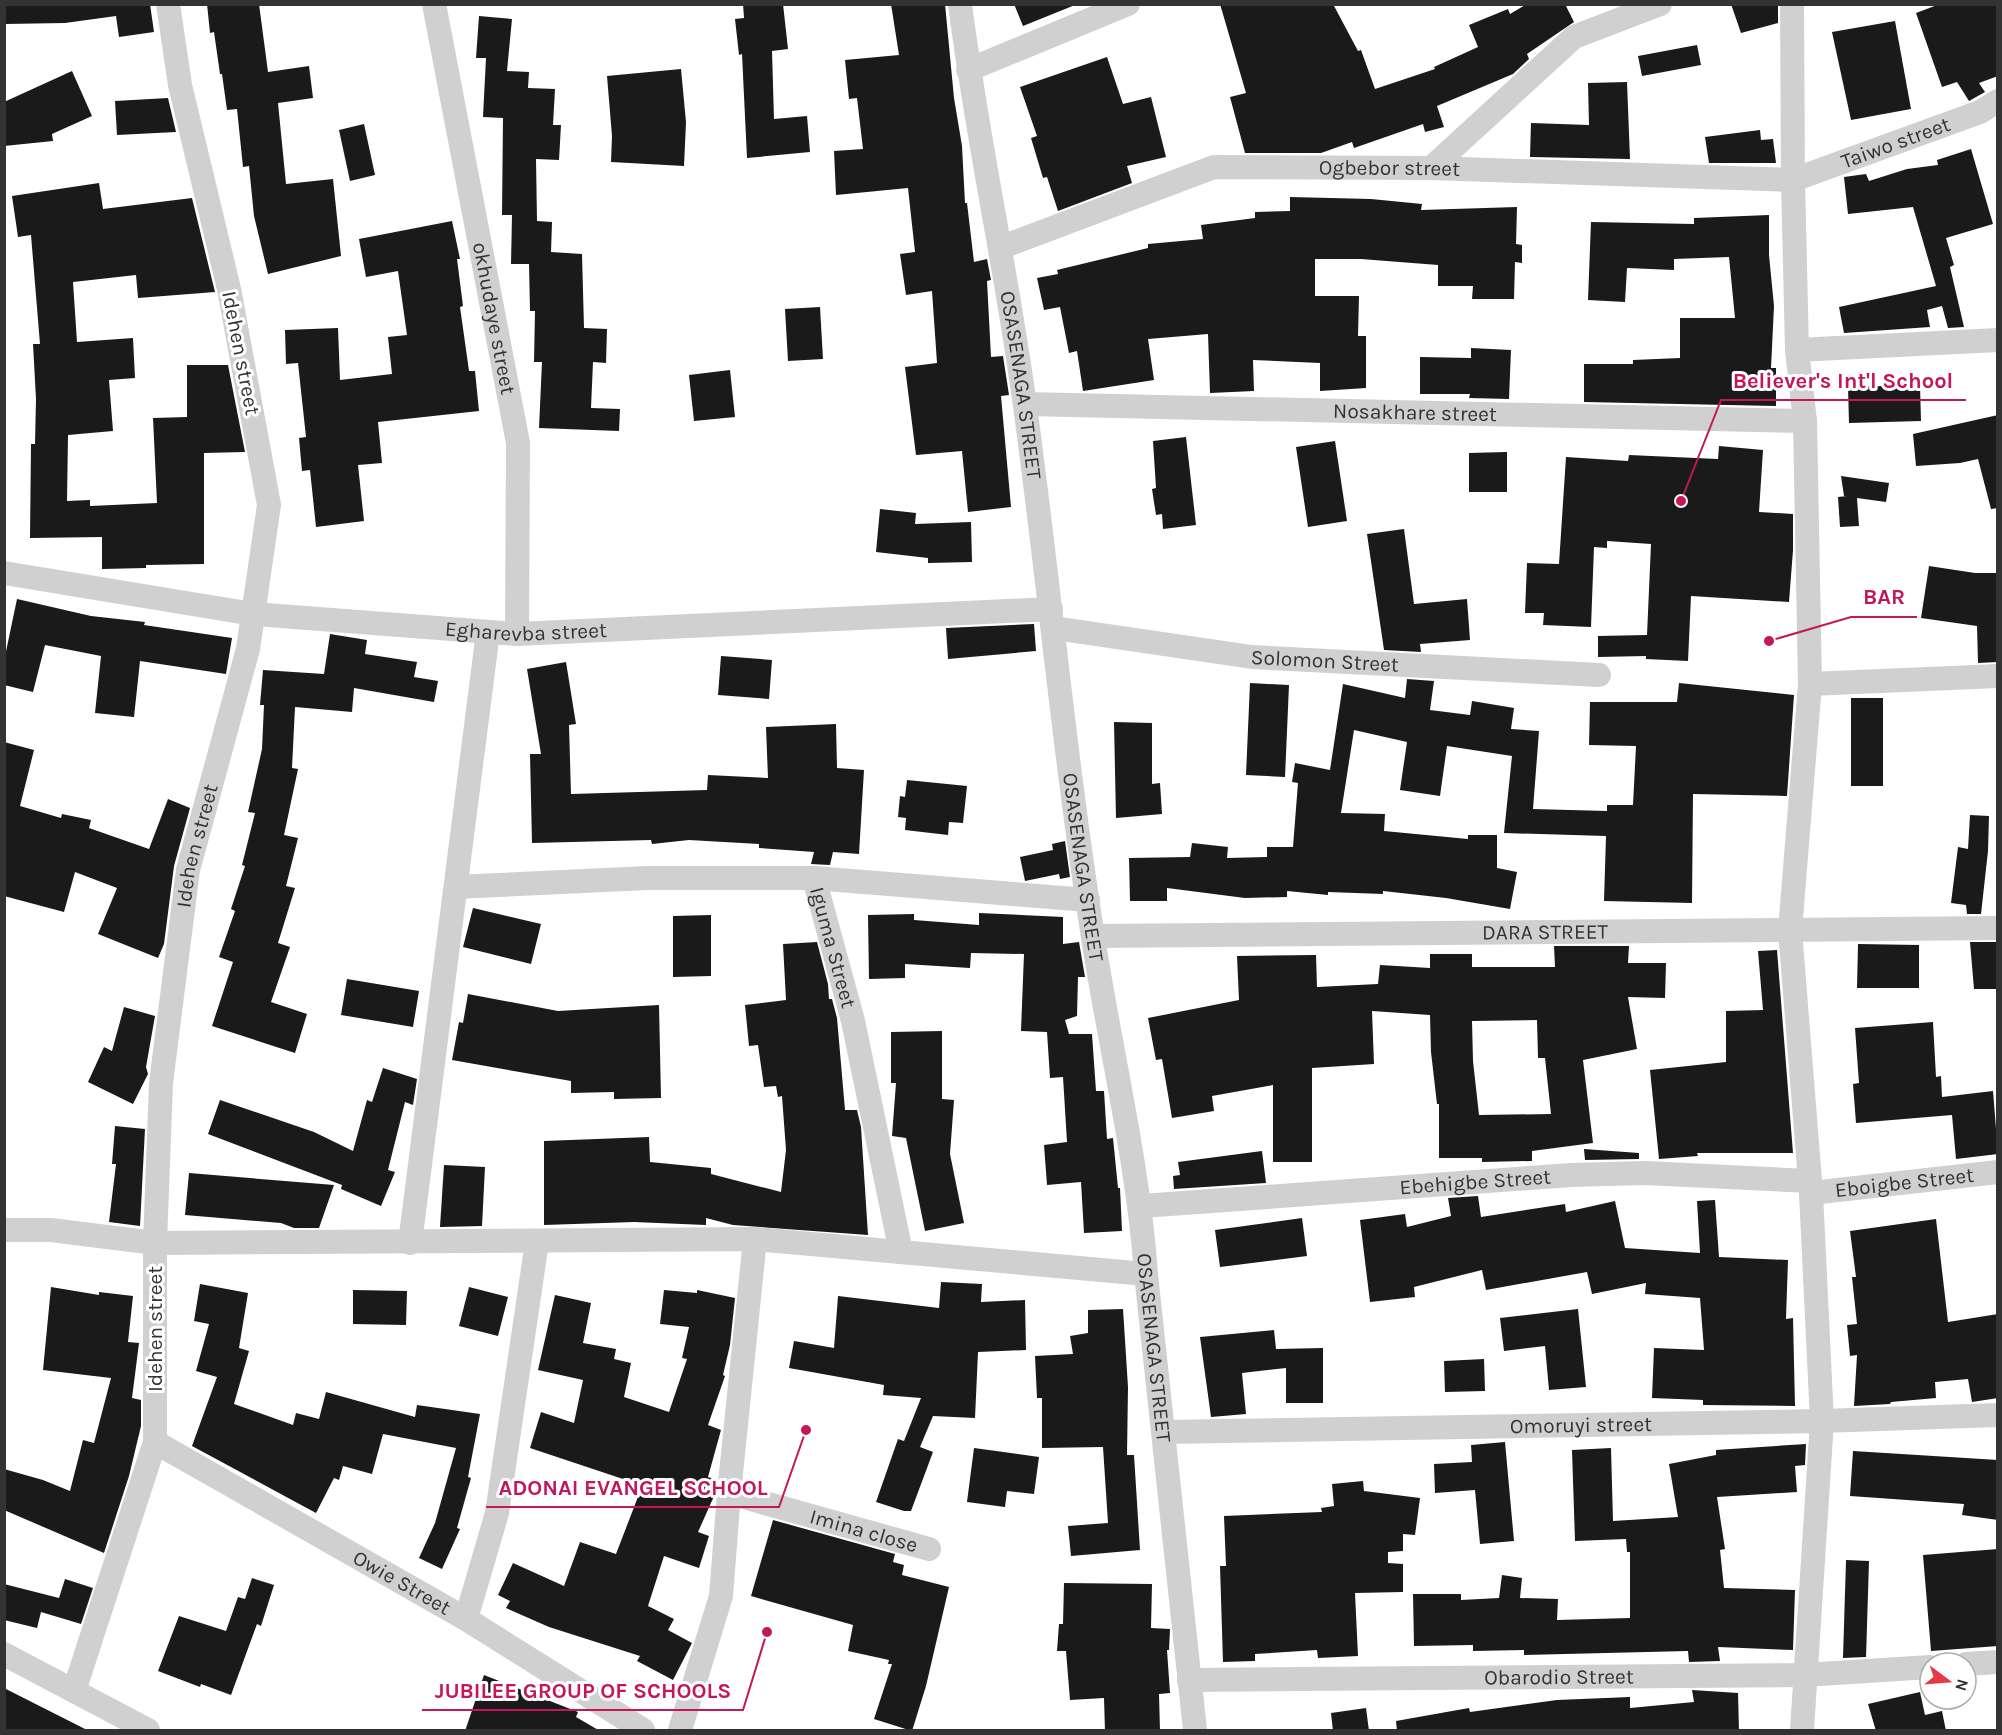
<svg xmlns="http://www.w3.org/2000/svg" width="2002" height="1735" viewBox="0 0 2002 1735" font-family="Karla,sans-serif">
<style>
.building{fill:#1a1a1a;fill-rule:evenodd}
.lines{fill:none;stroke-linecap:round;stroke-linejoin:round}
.minor{stroke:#d0d0d0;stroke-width:24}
.labels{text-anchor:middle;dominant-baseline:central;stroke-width:6;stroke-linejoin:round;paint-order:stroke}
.street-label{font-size:21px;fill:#333;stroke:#fff}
.leader{fill:none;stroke:#c2185b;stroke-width:2}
.callout-dot{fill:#c2185b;stroke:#fff;stroke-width:2}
.callout-label{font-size:22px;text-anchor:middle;font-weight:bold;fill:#c2185b;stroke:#fff;stroke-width:6;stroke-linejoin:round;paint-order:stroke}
</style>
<rect width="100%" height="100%" fill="#fff"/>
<g class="building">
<polygon points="4,4 150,4 154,32 119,37 116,16 65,23 4,24"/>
<polygon points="207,4 259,4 268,72 309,66 313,98 278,103 286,184 333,179 341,256 268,274 254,216 249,166 243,167 237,109 227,110 222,74 220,74 214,32 210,33"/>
<polygon points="743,4 783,4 788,49 772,51 774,119 807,116 810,152 747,158 742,54 739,55 735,19 744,18"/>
<polygon points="891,4 945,4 954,98 962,146 965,203 967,203 974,262 987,259 991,280 987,281 991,357 1003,356 1009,395 1001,396 1011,507 968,512 962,451 916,455 905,367 937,363 932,291 906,295 900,254 915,252 908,188 836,195 834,151 863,149 857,98 849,99 845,60 899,55"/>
<polygon points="1014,4 1074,4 1075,5 1023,26"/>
<polygon points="1220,4 1333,4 1358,51 1361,50 1375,89 1435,69 1434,67 1478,47 1469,25 1508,9 1510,14 1527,4 1565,4 1574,22 1527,54 1529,59 1513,74 1437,106 1444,127 1425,132 1423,124 1354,148 1352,142 1321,153 1245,153 1230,97 1246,93"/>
<polygon points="1731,4 1778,4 1778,23 1741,33"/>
<polygon points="1940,4 1998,4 1998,76 1979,83 1985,92 1969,101 1957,82 1942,87 1916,13"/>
<polygon points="479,16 512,19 507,71 529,72 528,88 555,89 553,125 561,125 559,160 536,159 537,221 552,222 551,252 582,254 584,328 607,329 606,363 593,362 591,408 620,409 619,431 539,428 542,362 534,362 535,311 530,311 529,264 511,264 512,215 502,215 503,118 483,117 486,58 476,58"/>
<polygon points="1895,21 1911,109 1851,120 1832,32"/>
<polygon points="1697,45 1701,65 1642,76 1638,56"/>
<polygon points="1107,57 1123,104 1151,97 1166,157 1127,166 1132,183 1058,211 1047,177 1043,178 1031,138 1037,136 1020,87"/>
<polygon points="681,69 686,122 684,166 611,162 612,136 607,76"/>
<polygon points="72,71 92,116 52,134 53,141 4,146 4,102"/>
<polygon points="1627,82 1630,159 1530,157 1531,123 1589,125 1588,83"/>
<polygon points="168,98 176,132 117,135 115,101"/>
<polygon points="364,124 375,175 350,181 339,130"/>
<polygon points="1760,130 1761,140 1773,139 1776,163 1709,163 1705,137"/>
<polygon points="1971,149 1993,224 1946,238 1954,265 1950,267 1964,327 1948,328 1942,306 1927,310 1930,327 1844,333 1839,307 1936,286 1913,207 1848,214 1844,177 1866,174 1869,181 1907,169 1938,165 1937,160"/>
<polygon points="99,183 103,209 192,198 215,292 138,298 136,275 73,282 77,342 133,338 135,378 109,380 113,431 68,435 67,501 90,500 90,506 157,503 153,418 187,417 187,365 228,365 245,452 204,453 204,564 146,565 146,568 102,569 102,537 30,538 31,444 35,444 36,399 33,344 40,344 31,235 18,237 12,196"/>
<polygon points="1290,197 1371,199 1422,204 1421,210 1517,207 1516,244 1522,245 1522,263 1515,262 1514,299 1472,299 1473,286 1438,286 1438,265 1361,259 1315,259 1315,296 1359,296 1358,336 1366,336 1366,388 1320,391 1320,363 1253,360 1254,391 1210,393 1208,334 1148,339 1154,380 1083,391 1077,351 1069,353 1060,307 1044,310 1037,278 1058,274 1057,270 1148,248 1148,244 1203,239 1201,225 1255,218 1255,212 1290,211"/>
<polygon points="1769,215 1769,255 1774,306 1771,368 1776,368 1776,406 1584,402 1584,364 1633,364 1633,360 1680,358 1680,318 1735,318 1729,257 1674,259 1674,270 1627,268 1625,302 1588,300 1591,222 1694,224 1694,218"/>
<polygon points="452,221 460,259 457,259 463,306 460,307 469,371 475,371 479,411 378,422 382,463 358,465 364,521 316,527 310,470 302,471 299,438 306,437 298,363 286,364 285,330 338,328 340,380 392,374 388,337 407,335 398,271 366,277 359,239"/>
<polygon points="820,307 823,359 788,361 785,309"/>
<polygon points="1471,348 1511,350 1509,399 1469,398 1470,394 1420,394 1420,357 1471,358"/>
<polygon points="730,370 735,417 694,421 689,375"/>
<polygon points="1920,385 1921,421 1849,423 1848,387"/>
<polygon points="1998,415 1998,508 1991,509 1978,459 1960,463 1916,466 1913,434"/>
<polygon points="1186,437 1196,525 1163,529 1162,514 1156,515 1152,489 1156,488 1153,441"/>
<polygon points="1335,441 1347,521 1308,527 1296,447"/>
<polygon points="1719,446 1763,450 1759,512 1793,514 1793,550 1789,602 1691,596 1688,661 1646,659 1646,656 1598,657 1598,636 1647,635 1651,544 1607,541 1607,548 1594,547 1591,627 1543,625 1544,613 1525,613 1527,563 1559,564 1566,457 1628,461 1629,455 1718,459"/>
<polygon points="1507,452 1507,492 1469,492 1469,453"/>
<polygon points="1841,476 1889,483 1886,502 1857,498 1859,526 1840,527 1838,497 1847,496 1844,496"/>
<polygon points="880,509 916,513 915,524 971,522 972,562 928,563 928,558 876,552"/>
<polygon points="1404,529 1414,604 1467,599 1470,640 1420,644 1421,652 1384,650 1367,534"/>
<polygon points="1929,566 1975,573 1998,573 1998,662 1978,663 1977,626 1921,618"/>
<polygon points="17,599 91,616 145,622 144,625 232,638 226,674 140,661 134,717 95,713 101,656 45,645 33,692 4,685 4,661"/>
<polygon points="1034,624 1036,651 948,659 946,628"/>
<polygon points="330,634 367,640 365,654 417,662 414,677 438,681 434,702 354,688 352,712 295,707 292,768 298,769 284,835 298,838 286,886 295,888 278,943 290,947 271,1002 307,1014 295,1053 212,1026 233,962 219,957 235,911 231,909 245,866 242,865 255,813 248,812 262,749 264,705 260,705 263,670 324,674"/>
<polygon points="721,656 772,660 769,699 718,695"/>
<polygon points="566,662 576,724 569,725 571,794 707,790 708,775 768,778 766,727 836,724 837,768 864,770 859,854 833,852 830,865 811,864 814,852 759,848 759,844 689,840 652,844 651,840 532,843 530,754 541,754 527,669"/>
<polygon points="1407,679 1434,681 1430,710 1470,715 1472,701 1514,708 1511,729 1539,731 1533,809 1607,811 1607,805 1633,805 1636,746 1589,745 1590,702 1677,702 1679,683 1794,695 1787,796 1693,794 1692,903 1604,901 1606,836 1504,833 1512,756 1447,746 1440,796 1400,790 1407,742 1354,730 1341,813 1385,814 1384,831 1468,839 1468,835 1497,835 1497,868 1517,872 1510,909 1446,898 1383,891 1383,894 1328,892 1328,895 1287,891 1287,897 1245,898 1167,888 1167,901 1130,901 1129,858 1190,857 1192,843 1228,847 1227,858 1267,857 1267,847 1293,847 1298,783 1292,782 1295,763 1330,770 1343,684 1405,698"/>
<polygon points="1250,683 1289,685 1285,777 1246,775"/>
<rect x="1851" y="698" width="32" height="88"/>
<polygon points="1114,722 1152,723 1152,784 1160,783 1162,814 1116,818"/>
<polygon points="4,742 34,750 20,806 61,818 62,814 91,820 89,828 149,849 168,799 190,808 174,866 164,944 158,958 98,934 117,888 75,872 64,912 4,896"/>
<polygon points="907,780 967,786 963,823 949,822 948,835 905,830 906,818 898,817 900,796 905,797"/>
<polygon points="1970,815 1989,816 1988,851 1981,914 1967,914 1966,905 1951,903 1958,847 1968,849"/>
<polygon points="1065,841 1070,877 1060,879 1059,874 1025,881 1020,857 1053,850 1052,844"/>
<polygon points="473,908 541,924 531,964 463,947"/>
<polygon points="979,913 1063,917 1063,944 1079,942 1085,977 1078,977 1077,1016 1065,1020 1069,1034 1092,1034 1096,1091 1104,1091 1107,1139 1113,1138 1118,1188 1120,1188 1122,1231 1084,1233 1081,1182 1047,1185 1044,1145 1067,1142 1063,1077 1050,1078 1047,1032 1021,1031 1024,954 971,953 970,968 905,964 905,978 869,979 868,915 914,914 914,920 979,925"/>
<polygon points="711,915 711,976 673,977 673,916"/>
<polygon points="817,942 828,984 829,999 832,999 837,1018 845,1110 857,1110 861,1127 868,1235 733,1225 706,1218 706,1225 634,1222 544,1225 544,1141 649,1137 650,1162 711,1168 711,1174 781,1192 786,1150 782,1096 778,1097 776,1086 764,1087 758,1045 749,1046 745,1005 786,1000 783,944"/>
<polygon points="1970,942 1998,942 1998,989 1974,989"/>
<polygon points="1858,944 1919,945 1919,988 1857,988"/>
<path d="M1554,946H1629L1628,963H1666L1665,998L1628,997L1637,1049L1583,1060L1593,1143L1532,1151V1161L1482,1162V1158H1439V1104H1437L1431,1052L1430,1015L1372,1011L1374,1064L1312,1068V1162H1273V1085L1212,1096L1214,1111L1172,1118L1162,1059L1156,1060L1148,1018L1239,1000L1237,956L1316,955L1317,987L1378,984L1380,965L1430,968V954H1472V967H1555ZM1537,1020L1538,1058H1545L1551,1114L1479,1115L1473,1061L1472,1021Z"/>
<polygon points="1777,950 1793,1153 1697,1153 1698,1156 1659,1159 1650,1070 1726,1062 1726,1011 1763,1010 1758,951"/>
<polygon points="347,979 419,991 413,1027 341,1015"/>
<polygon points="468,994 558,1011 659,1005 661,1098 614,1099 614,1092 571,1093 571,1081 452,1060 459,1022 463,1023"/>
<polygon points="124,1007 155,1016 146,1067 148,1074 133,1104 88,1082 104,1047 112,1051"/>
<polygon points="1933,1022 1936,1077 1941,1076 1942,1097 1993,1091 1998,1154 1956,1159 1952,1115 1856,1123 1853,1084 1859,1083 1855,1028"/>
<polygon points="942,1031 942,1099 954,1100 950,1154 964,1223 925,1231 906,1138 892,1136 896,1083 891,1083 891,1032"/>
<polygon points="383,1068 417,1079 413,1105 405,1102 388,1170 395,1172 381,1206 341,1189 342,1185 208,1134 220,1100 314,1132 353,1151 367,1100 372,1102"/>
<polygon points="115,1126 145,1129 140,1226 109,1222 116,1164 112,1164"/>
<polygon points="1584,1149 1639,1153 1639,1159 1585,1160"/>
<polygon points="1262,1151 1266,1183 1174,1189 1173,1176 1180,1175 1178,1162"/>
<polygon points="444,1165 485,1167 482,1226 440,1227"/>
<polygon points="189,1173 334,1185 319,1228 294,1228 281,1223 185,1215"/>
<polygon points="1478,1196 1481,1217 1565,1204 1566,1212 1615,1201 1625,1248 1700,1253 1697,1201 1715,1200 1719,1257 1788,1260 1786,1319 1793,1318 1795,1406 1703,1405 1703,1400 1652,1398 1654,1348 1704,1350 1700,1298 1645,1294 1646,1283 1592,1294 1587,1272 1486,1290 1482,1270 1414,1287 1415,1297 1370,1302 1360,1220 1405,1214 1407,1227 1451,1216 1448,1198"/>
<polygon points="1302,1218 1307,1256 1220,1267 1215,1230"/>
<polygon points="1936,1219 1948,1322 1998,1314 1998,1398 1972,1402 1968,1379 1935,1382 1936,1398 1891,1402 1890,1404 1854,1406 1857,1355 1850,1356 1847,1325 1857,1324 1852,1277 1856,1277 1850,1231"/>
<polygon points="941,1282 982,1284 981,1302 1025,1300 1026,1350 978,1352 975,1418 933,1416 920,1447 933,1452 911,1511 904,1511 876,1502 898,1439 904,1441 921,1398 883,1395 884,1385 789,1368 794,1341 834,1348 838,1296 939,1308"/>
<polygon points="200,1284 248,1293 239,1348 249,1351 234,1404 293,1425 296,1413 319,1419 326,1392 415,1417 417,1405 480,1414 468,1477 471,1478 457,1528 460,1529 442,1569 419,1558 435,1523 456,1448 383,1434 372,1474 343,1466 339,1480 334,1478 316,1513 192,1446 217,1377 196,1371 209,1324 194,1321"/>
<polygon points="51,1287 99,1295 99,1292 133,1296 128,1342 139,1343 132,1398 141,1400 141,1426 129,1476 104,1553 4,1510 4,1469 43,1480 70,1491 83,1440 94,1443 111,1378 43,1370"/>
<polygon points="469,1287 508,1297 498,1336 459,1326"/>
<polygon points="353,1290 407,1291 406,1325 353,1324"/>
<polygon points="664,1290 697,1293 697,1290 735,1298 730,1345 723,1375 725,1376 708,1425 721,1430 708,1477 716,1480 715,1494 698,1532 709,1536 699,1568 664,1556 648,1606 674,1619 668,1630 692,1643 673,1680 637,1661 640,1656 549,1627 506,1608 510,1601 498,1595 513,1563 564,1586 580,1542 616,1554 641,1489 626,1480 530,1448 541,1412 574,1423 583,1380 538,1370 555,1295 591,1303 583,1343 616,1349 614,1359 631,1363 624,1397 669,1412 687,1359 682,1358 689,1327 660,1324"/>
<polygon points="1123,1309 1128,1387 1127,1455 1134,1455 1140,1550 1071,1556 1068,1526 1108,1523 1103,1447 1042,1448 1042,1398 1037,1398 1035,1356 1073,1354 1070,1336 1088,1333 1088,1310"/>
<polygon points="1578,1309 1586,1387 1549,1390 1545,1346 1504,1351 1500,1318"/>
<polygon points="1274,1330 1276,1349 1323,1348 1323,1403 1286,1403 1286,1368 1242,1373 1246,1414 1211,1417 1200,1337"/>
<polygon points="1484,1359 1485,1391 1445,1392 1444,1361"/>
<polygon points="1505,1442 1514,1541 1480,1544 1475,1490 1435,1493 1434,1464 1472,1462 1471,1445"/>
<polygon points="1806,1444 1805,1465 1795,1466 1797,1492 1717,1497 1725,1549 1720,1550 1724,1588 1795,1590 1793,1650 1718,1647 1720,1661 1689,1662 1688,1651 1524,1655 1524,1650 1473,1651 1473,1645 1414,1646 1413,1594 1461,1594 1461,1600 1499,1598 1502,1575 1522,1578 1520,1598 1558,1599 1557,1620 1630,1618 1630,1552 1627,1552 1626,1539 1575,1541 1572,1450 1611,1448 1613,1521 1678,1517 1669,1464 1716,1455 1716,1450"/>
<polygon points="974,1448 1039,1457 1034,1494 1007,1491 1005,1507 967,1502"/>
<polygon points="1853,1451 1998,1460 1998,1520 1962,1515 1964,1504 1850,1496"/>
<polygon points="1363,1481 1364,1491 1420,1498 1415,1535 1403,1534 1403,1551 1388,1552 1388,1563 1403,1564 1403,1592 1355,1593 1358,1656 1318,1658 1317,1650 1255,1654 1255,1661 1223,1662 1220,1566 1226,1566 1224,1516 1322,1512 1321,1508 1334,1506 1332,1484"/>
<polygon points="773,1520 895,1554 893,1562 904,1565 902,1575 949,1587 926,1686 912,1731 874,1719 892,1664 888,1664 889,1660 848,1651 853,1625 751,1596"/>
<polygon points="1998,1549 1998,1646 1931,1651 1923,1555"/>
<polygon points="1846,1560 1869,1561 1866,1657 1843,1658"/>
<polygon points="252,1578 274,1585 261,1626 257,1624 231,1695 201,1684 200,1687 158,1671 179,1616 226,1631 238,1597 245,1599"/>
<polygon points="65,1579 93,1588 81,1624 41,1612 37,1628 4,1620 4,1584 59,1598"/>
<polygon points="1064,1583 1152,1584 1151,1628 1170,1629 1169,1650 1167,1650 1170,1693 1159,1694 1160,1731 1105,1731 1104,1698 1070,1700 1066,1651 1057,1651 1059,1624 1063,1624"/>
<polygon points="484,1675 578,1712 576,1717 600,1731 465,1731"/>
<polygon points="4,1688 89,1731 4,1731"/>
<polygon points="1692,1690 1738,1693 1739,1731 1397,1731 1396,1721 1469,1708 1470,1712 1557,1700 1630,1697 1630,1708 1694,1702"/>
<polygon points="1920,1692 1925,1715 1942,1711 1946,1731 1876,1731 1868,1704"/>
<polygon points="1366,1708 1369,1731 1333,1731 1331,1713"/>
</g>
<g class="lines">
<g class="minor">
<path id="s1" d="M434,4L518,443L517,634"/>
<path id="s2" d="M960,4C977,139 1007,271 1025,406C1049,582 1065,761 1093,937C1110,1049 1138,1160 1146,1274L1195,1730"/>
<polyline points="1792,4 1793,180 1797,350 1805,421 1810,684 1790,930 1811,1193 1822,1421 1802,1730"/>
<polyline points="968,70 1128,4"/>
<polyline points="1431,168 1574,37 1660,4"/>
<path id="s3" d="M1002,247L1214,167L1431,168L1793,180L1980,112L1998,101"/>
<polyline points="1797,350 1998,340"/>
<path id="s4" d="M1025,404L1805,421"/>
<path id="s5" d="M4,573L253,614L517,634L1051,609"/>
<path id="s6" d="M1054,628L1252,657L1599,675"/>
<polyline points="1810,684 1998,676"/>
<path id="s7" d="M814,878L853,1021L901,1252"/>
<polyline points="456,887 648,878 814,878 1088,900"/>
<path id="s8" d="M1093,936L1998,928"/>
<path id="s9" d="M1811,1193L1998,1172"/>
<path id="s10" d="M1142,1206L1571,1175L1645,1173L1810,1181"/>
<polyline points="4,1230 51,1230 155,1243 755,1239 1146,1274"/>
<polyline points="410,1243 488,632"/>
<path id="s11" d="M1165,1432L1822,1421L1998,1415"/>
<path id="s12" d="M155,1442L466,1619L643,1730"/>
<path id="s13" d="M729,1493L929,1549"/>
<polyline points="466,1619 497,1513 537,1242"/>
<polyline points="4,1654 148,1730"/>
<polyline points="1966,1664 1998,1662"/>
<path id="s14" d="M1189,1680L1804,1675L1930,1667"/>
<path id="s15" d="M74,1691L155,1442V1243L161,1083L188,870L248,649L269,505L229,289L180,85L168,4"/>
<polyline points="680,1730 721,1596 729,1493 755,1239"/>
</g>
</g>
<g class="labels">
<g class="street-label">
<text stroke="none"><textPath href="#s3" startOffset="915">Taiwo street</textPath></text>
<text stroke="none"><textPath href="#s3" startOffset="402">Ogbebor street</textPath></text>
<text stroke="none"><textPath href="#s1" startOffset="320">okhudaye street</textPath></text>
<text transform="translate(241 353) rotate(79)">Idehen street</text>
<text stroke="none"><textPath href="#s2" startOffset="386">OSASENAGA STREET</textPath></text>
<text stroke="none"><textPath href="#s4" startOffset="390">Nosakhare street</textPath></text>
<text stroke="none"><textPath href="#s5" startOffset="526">Egharevba street</textPath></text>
<text stroke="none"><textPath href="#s6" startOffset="273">Solomon Street</textPath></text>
<text stroke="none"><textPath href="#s15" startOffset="861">Idehen street</textPath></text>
<text stroke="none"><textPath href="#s2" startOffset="872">OSASENAGA STREET</textPath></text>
<text stroke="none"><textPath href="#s8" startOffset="452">DARA STREET</textPath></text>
<text stroke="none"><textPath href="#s7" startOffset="72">Iguma Street</textPath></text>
<text stroke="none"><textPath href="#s10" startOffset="334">Ebehigbe Street</textPath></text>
<text stroke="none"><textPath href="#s9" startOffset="94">Eboigbe Street</textPath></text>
<text transform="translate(155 1329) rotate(-90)">Idehen street</text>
<text stroke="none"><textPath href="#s2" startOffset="1358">OSASENAGA STREET</textPath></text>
<text stroke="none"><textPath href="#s11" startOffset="416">Omoruyi street</textPath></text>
<text stroke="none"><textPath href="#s13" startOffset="140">Imina close</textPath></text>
<text stroke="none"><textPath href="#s12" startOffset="284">Owie Street</textPath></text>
<text stroke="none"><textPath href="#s14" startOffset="370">Obarodio Street</textPath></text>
</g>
</g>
<path class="leader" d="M1681 501L1721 400H1966M1769 641L1851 617H1917M806 1430L779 1507H486M767 1632L743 1710H422"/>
<g class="callout-dot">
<circle cx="1681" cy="501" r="6"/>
<circle cx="1769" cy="641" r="6"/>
<circle cx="806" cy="1430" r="6"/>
<circle cx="767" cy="1632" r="6"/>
</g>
<g class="callout-label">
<text x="1843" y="388">Believer's Int'l School</text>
<text x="1884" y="604">BAR</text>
<text x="633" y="1495">ADONAI EVANGEL SCHOOL</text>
<text x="583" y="1698">JUBILEE GROUP OF SCHOOLS</text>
</g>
<rect width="2002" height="1735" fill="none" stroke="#333333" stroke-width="12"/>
<g transform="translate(1948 1681) rotate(106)"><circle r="28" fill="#ffffff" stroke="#adadad" stroke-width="1.5"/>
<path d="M0-4.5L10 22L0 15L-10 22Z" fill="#e63946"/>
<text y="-9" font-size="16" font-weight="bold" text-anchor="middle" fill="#333333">N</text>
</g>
</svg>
